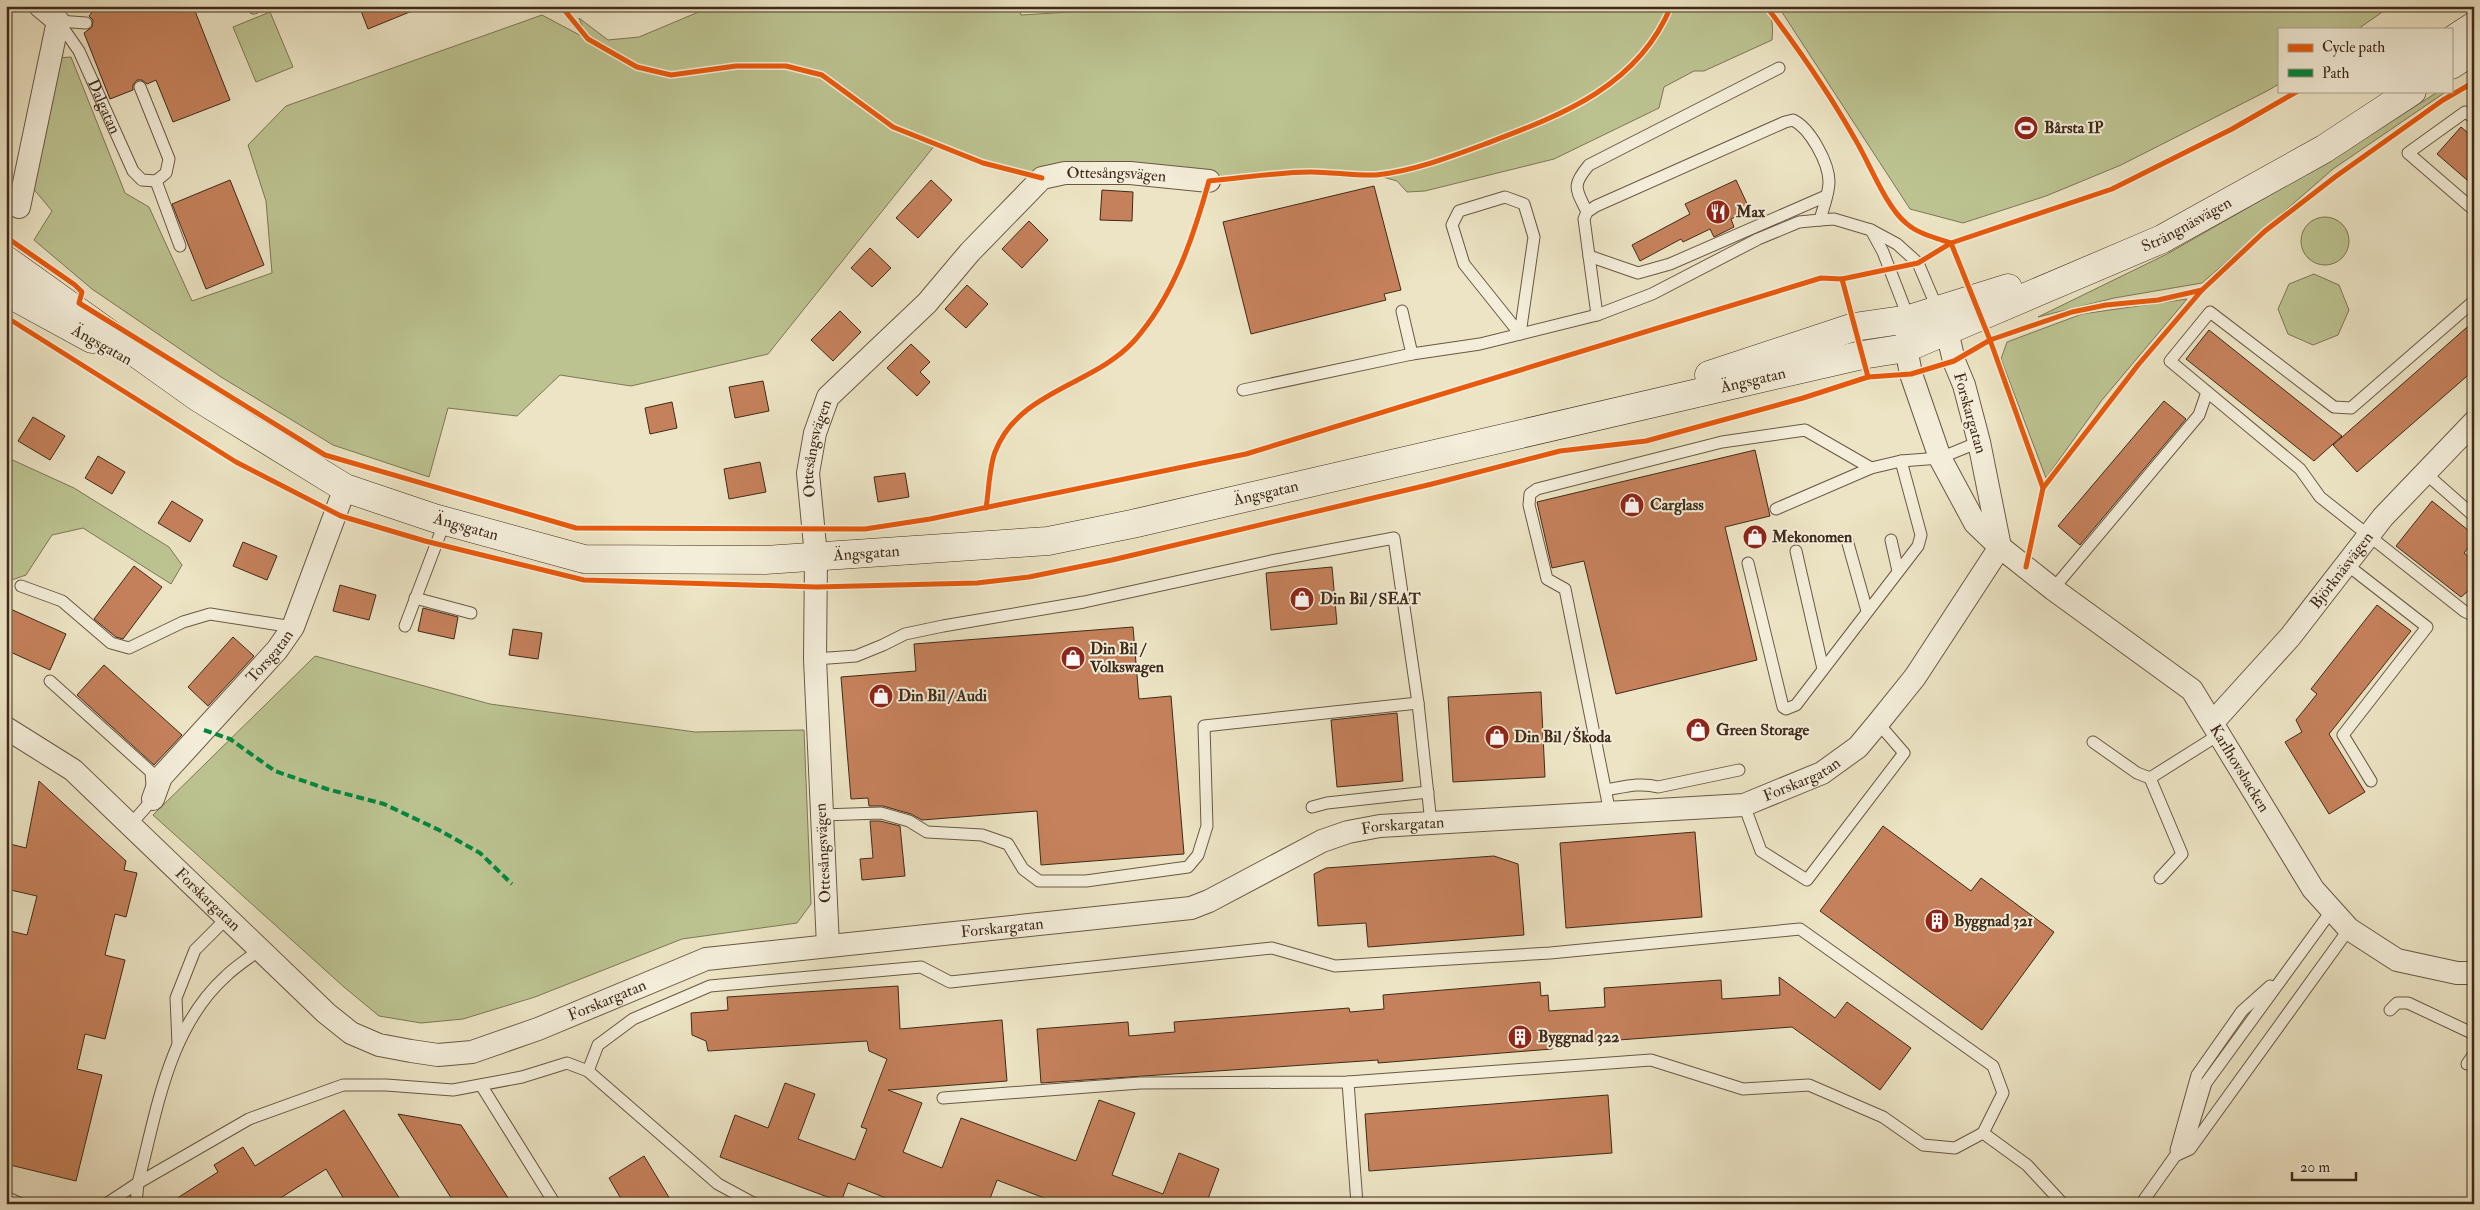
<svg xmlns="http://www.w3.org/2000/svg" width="2480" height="1210" viewBox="0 0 2480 1210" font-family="'IM FELL Double Pica',serif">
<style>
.green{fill:#bcc391;stroke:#7e7655}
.building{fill:#c5815b;stroke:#3f2a19}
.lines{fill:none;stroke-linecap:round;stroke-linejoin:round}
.lane-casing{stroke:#6a5844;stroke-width:13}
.street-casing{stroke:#6a5844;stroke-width:24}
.secondary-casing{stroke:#3f2a19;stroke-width:29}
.lane{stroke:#f3edd9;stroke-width:11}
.street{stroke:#f3edd9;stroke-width:22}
.secondary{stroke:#f3edd9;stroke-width:28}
.quiet{stroke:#00873e;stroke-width:4;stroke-dasharray:8 4;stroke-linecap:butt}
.cycleway-casing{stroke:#f3edd9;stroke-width:8}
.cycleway{stroke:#e8590c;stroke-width:5}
.labels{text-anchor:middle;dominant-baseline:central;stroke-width:4;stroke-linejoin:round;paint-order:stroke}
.street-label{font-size:16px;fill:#3f2a19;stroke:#f3edd9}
.poi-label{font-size:16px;font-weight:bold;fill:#3f2a19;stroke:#f3edd9;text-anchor:start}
</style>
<rect width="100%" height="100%" fill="#ece4c4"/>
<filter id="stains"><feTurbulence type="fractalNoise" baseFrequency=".004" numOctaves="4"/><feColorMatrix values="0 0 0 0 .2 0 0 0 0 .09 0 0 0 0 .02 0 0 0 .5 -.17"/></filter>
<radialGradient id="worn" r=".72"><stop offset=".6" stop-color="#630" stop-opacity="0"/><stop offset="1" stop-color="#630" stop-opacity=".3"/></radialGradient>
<g class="green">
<path d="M713,6H1019L1021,15L1170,6H1766C1773,16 1773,28 1772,40L1704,71H1694L1664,87L1659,108L1554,159L1425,191L1407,192L1397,181L1376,175L1310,172L1209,181L1042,178L983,163L935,145L768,354L631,386L560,375L517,416L448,408L429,477L333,445L221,377L92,289L34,240L52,211L32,187L57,58L71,57L125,193L149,207L192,301L272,273L266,201L248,145L286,106L542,15L587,39L579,18L608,40L639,37Z"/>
<polygon points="1778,6 2391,6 2358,29 2279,29 2279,84 2267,91 2121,165 2046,196 1963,223 1910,209"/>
<polygon points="270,12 293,67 256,82 233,27"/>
<polygon points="2439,91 2447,91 2333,169 2202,283 2114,298 2038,317 2167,254 2335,158"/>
<circle cx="2325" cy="241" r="24"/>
<polygon points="2314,274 2339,285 2349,310 2338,335 2313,345 2288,334 2278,309 2289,284"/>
<polygon points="2187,299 2102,400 2046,478 2001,359 2007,342 2082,314"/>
<polygon points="6,457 74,488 169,547 182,565 171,584 83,528 52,535 26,575 6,582"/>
<polygon points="315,656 490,704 695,732 804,730 811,904 797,923 682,939 535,997 463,1019 421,1023 379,1016 344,987 153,815"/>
</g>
<g class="building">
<polygon points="97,6 193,6 230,100 173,122 156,80 147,84 142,80 137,80 133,85 133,90 110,99 84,33 92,27 93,20 89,16"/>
<polygon points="359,6 422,6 422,7 368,29"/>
<polygon points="2461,127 2474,138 2474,186 2437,154"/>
<polygon points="230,180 264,265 206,289 172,204"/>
<polygon points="931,180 952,200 918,238 896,218"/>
<polygon points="1736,180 1750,210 1731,219 1734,227 1714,237 1710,229 1683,242 1681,239 1640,261 1632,245 1690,214 1685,204"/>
<polygon points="1374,186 1401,290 1384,294 1386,300 1251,334 1223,222"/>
<polygon points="1102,190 1133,192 1132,221 1100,220"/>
<polygon points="1029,221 1048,240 1022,268 1002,249"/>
<polygon points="870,248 891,268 872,287 851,268"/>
<polygon points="967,285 988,304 966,328 945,309"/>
<polygon points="840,311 861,332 833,361 811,340"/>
<polygon points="2474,321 2474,370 2357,472 2333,445"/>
<polygon points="2209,330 2342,436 2314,461 2186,359"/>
<polygon points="911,344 930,362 920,372 930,382 917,396 887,368"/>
<polygon points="763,381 769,411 735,418 729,387"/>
<polygon points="2164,401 2186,419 2080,545 2058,526"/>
<polygon points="672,402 677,428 650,434 645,408"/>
<polygon points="33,417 65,436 50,460 18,441"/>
<polygon points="1755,450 1770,516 1725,527 1757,660 1616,694 1584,561 1552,568 1537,502"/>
<polygon points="98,456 125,472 112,494 85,478"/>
<polygon points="760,462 766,492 729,499 724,469"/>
<polygon points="905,473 909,497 878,502 874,477"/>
<polygon points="172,501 203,520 190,542 158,523"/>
<polygon points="2432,501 2474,535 2474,541 2464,553 2474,561 2474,586 2461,597 2396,546"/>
<polygon points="243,542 277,556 267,580 233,566"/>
<polygon points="134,566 162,587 123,639 116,637 94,619"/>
<polygon points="1332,567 1337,624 1271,630 1266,573"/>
<polygon points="340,585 376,595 369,620 333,611"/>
<polygon points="2377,605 2411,631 2329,734 2365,792 2329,814 2285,742 2302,732 2296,720 2317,694 2311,689"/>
<polygon points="6,607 66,634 50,670 6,650"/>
<polygon points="423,608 458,617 454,639 418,631"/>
<polygon points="1133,627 1139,699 1171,696 1184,854 1041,865 1037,811 922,820 911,814 883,806 869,806 868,798 851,799 841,677 916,671 914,644"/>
<polygon points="513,629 542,633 538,659 509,655"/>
<polygon points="233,637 254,656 208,706 188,687"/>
<polygon points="104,665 182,735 154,765 77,695"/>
<polygon points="1541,692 1545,777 1453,782 1448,697"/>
<polygon points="1397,713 1403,781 1337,787 1331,720"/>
<polygon points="39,781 126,861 124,870 137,873 126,917 115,914 105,955 125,960 105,1039 85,1034 77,1069 102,1075 76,1181 6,1164 6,930 27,935 37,896 6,889 6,843 26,848"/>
<polygon points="870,821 880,821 900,826 905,876 862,880 860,859 873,858"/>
<polygon points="1883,826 1971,891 1981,878 2054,932 1982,1030 1820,911"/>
<polygon points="1695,832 1702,917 1566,928 1560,843"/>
<polygon points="1494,856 1518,864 1524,935 1368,947 1366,923 1318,926 1314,874 1326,868"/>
<polygon points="1779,977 1835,1018 1847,1002 1911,1048 1880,1090 1792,1027 1552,1045 1552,1049 1378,1063 1378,1060 1041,1083 1037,1029 1128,1022 1129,1036 1175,1032 1174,1022 1349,1008 1350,1012 1384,1009 1383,995 1540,982 1541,996 1548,995 1549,1011 1605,1007 1604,988 1721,980 1722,999 1780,995"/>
<polygon points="898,986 900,1029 1002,1020 1007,1081 888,1090 922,1103 903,1152 942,1168 961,1118 1076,1161 1099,1100 1135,1113 1112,1175 1163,1194 1179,1153 1219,1169 1206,1204 1060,1204 997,1180 988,1204 901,1204 848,1183 841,1202 720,1157 735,1115 768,1128 785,1083 815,1094 798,1139 855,1160 867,1129 861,1127 887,1059 869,1051 867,1041 708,1051 706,1041 692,1035 691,1013 728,1010 727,997"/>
<polygon points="1608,1095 1612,1153 1369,1171 1365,1114"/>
<polygon points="344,1110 403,1204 347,1204 326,1169 271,1204 168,1204 218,1172 214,1165 243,1147 255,1166"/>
<polygon points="398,1114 461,1125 512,1204 455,1204"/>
<polygon points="644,1156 673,1204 624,1204 609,1178"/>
</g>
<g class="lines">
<defs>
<g id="lane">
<polyline points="253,6 254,8"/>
<polyline points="58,21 86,23"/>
<path id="s1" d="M59,22L79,51L133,171L142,180L156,181L166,173L169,159L140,87"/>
<polyline points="2474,118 2465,112 2408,153 2474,210"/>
<polyline points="156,181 180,246"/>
<polygon points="1505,197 1524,204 1534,237 1520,334 1464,264 1452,225 1459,211"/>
<path d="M1587,212C1576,189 1571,186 1589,165L1779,68"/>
<polyline points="1871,230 1883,252 1909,319"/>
<polyline points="1589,256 1638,273 1670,264 1826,196"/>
<polyline points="2474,301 2351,408 2334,407 2210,312 2170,361 2300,469 2320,497 2464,611 2474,616"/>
<polyline points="1402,311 1412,354 1480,344 1597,315 1652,294 1758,239 1799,222 1820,220 1834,219 1871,230 1897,244 1918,263 1938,310"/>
<path d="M1597,315L1584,219L1587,212L1596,206L1785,122L1793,120C1810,128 1829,163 1829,182C1829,194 1823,208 1820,220"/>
<polyline points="1243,390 1412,354"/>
<polyline points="2424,472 2474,516"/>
<polyline points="1776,509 1871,468 1901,461 1940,458 1979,442"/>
<polyline points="1847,540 1867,611"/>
<polyline points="1891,540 1898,571"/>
<polyline points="1796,551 1823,669"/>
<polyline points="1748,563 1783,707 1786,709 1796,705 1918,546 1921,535 1901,461"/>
<polyline points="2346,564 2427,627 2343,735 2371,781"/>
<polyline points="21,586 62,601 111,643 129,648 183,622 210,614 293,627"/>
<polyline points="2053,589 2199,415 2207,392"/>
<polyline points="415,598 471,613"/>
<polyline points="405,626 445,521"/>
<polyline points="815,659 856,656 883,645 905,634 943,626 1084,602 1271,561 1394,538 1418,703 1431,823"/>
<polyline points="50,681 151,772 153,799 131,824"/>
<polyline points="2093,742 2137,773 2150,778 2220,734"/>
<polyline points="2150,778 2182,854 2160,878"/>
<path d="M1606,790C1624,787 1640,782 1658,787L1739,770"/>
<polyline points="1744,805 1761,851 1807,880 1904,753 1878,723"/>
<polyline points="1312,807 1327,803 1428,792"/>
<polyline points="1610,813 1565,589 1547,579 1529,505 1530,494 1537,489 1722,442 1805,430 1871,468"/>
<polyline points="822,815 881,813 909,821 927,832 982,835 1008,844 1023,869 1039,881 1086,881 1188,867 1198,855 1207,826 1204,726 1418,703"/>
<path d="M259,950C248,959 236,966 226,976C168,1028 157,1111 138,1183L249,1119L343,1085H386L453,1090L522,1077L567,1063L588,1071L598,1045L633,1019L710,986L921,967L950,982L1272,948L1335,966L1550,953L1800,929L1993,1066L2003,1093L1983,1133L2027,1165L2063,1204"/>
<polyline points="2390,1010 2397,1003 2408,1003 2474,1034"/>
<polyline points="178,1044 176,998 195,950 227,918"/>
<polyline points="2467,1064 2474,1054"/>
<polyline points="588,1071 718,1184 755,1204"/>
<polyline points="1348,1082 1357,1204"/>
<polyline points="481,1085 555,1204"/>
<polyline points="943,1098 1140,1083 1348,1082 1651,1060 1743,1089 1809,1085 1883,1117 1923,1145 1955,1148 1983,1133"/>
<polyline points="2176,1150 2197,1075 2242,1011 2270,986"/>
<polyline points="2177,1155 2190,1149 2349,929"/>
<polyline points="6,1197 21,1204"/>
<polyline points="106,1204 138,1183 136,1204"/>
<polyline points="2141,1204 2190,1135 2206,1083 2332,910"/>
</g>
<g id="street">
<polyline points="19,207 58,21 40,6"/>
<path id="s2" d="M1907,332L1906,348L1911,374L1940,458L1975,523L2000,547L2053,589L2192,690L2313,889L2349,929L2397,960L2457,973H2474"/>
<path id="s3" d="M2213,722L2290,637L2383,517L2474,422"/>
<path id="s4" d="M6,728L73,770L326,1013L351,1033L379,1045L411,1051L438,1055L472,1052L538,1029L706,959L1191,908L1209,901L1322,841L1348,832L1380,826L1744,805L1822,773L1858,747L1878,723L1915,677L2000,547L1979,442L1964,385L1954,361L1947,331L1941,316"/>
<path id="s5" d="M153,799L161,777L277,650L293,627L345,488"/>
<path id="s6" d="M828,946L815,659L816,556L808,473L815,433L828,397L927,303L970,252L1042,178L1065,173H1130L1209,181"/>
</g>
<g id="secondary">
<polyline points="2451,41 2474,26"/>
<polyline points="2451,65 2474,50"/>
<path id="s7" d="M6,260L199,398L345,488L434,518L584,559L765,560L1048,541L1132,524L1862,355L1906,348L2162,239L2324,149L2412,91"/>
<polyline points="6,292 92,339"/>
<polyline points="1709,375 1854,327 1909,319 2008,288"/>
</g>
</defs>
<use href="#lane" class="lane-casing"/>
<use href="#street" class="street-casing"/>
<use href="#secondary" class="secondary-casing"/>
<use href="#lane" class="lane"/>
<use href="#street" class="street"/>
<use href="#secondary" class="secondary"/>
<polyline class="quiet" points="204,730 230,739 275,771 327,789 384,804 439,830 480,853 512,884"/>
<defs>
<g id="cycleway">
<polyline points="561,6 588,39 637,67 671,75 736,66 786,66 822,75 893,127 983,163 1042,178"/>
<path d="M1766,6C1798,48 1829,93 1855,139C1869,162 1886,207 1906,223C1918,234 1936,238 1951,243L1990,340L2043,488"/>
<polyline points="6,237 75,285 82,292 79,303 325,455 576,528 865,529 930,519 1246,454 1821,278 1842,279 1918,263 1951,243 2112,189 2232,129 2298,91"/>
<polyline points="1842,279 1868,377"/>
<polyline points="6,317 236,462 341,516 425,541 584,580 816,587 977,583 1029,577 1112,560 1432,484 1560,451 1646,441 1803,398 1868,377 1911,374 1954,361 1990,340 2072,312 2106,305 2158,300 2202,290 2265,231 2335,177 2443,100 2474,82"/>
<path d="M986,508C989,490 989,468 995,452C1019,390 1093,386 1134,341C1174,296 1193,238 1209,181C1243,178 1278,172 1311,172C1333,172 1355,176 1376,175C1413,171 1450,157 1485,144C1561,115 1638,87 1671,6"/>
<polyline points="2026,567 2043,488 2138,365 2202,290"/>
</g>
</defs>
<use href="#cycleway" class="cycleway-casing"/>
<use href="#cycleway" class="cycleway"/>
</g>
<defs>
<symbol id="stadium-disc" viewBox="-11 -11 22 22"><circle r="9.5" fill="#8f2418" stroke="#f3edd9"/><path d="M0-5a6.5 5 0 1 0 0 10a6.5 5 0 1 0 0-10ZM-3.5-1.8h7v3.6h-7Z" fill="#fff"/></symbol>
<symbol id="restaurant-disc" viewBox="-11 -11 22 22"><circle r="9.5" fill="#8f2418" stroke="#f3edd9"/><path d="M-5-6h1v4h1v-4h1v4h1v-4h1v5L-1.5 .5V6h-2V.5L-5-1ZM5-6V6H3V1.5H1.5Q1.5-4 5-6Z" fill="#fff"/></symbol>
<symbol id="shop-disc" viewBox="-11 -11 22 22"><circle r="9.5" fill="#8f2418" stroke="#f3edd9"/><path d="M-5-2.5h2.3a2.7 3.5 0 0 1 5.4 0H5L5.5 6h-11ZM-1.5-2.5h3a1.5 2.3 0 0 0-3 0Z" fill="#fff"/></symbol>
<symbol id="building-disc" viewBox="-11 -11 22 22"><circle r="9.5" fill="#8f2418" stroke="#f3edd9"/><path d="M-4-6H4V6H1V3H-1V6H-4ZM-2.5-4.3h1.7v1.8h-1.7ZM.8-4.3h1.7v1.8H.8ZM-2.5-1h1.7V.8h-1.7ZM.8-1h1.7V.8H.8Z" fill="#fff"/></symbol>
</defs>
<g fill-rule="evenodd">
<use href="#stadium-disc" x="2012" y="114" width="28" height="28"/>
<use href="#restaurant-disc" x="1704" y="198" width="28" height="28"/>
<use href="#shop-disc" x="1618" y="491" width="28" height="28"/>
<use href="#shop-disc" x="1741" y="523" width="28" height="28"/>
<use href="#shop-disc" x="1288" y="585" width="28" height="28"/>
<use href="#shop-disc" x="1059" y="644" width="28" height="28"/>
<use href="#shop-disc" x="867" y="682" width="28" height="28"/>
<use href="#shop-disc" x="1684" y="716" width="28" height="28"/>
<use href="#shop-disc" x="1483" y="723" width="28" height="28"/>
<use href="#building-disc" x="1923" y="907" width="28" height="28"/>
<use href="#building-disc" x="1506" y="1023" width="28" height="28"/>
</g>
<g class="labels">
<g class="street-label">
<text stroke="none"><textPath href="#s1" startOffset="96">Dalgatan</textPath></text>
<text stroke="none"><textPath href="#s6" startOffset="934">Ottesångsvägen</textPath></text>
<text stroke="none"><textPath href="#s7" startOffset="2309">Strängnäsvägen</textPath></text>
<text transform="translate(102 345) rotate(29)">Ängsgatan</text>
<text stroke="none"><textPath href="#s7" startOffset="1846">Ängsgatan</textPath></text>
<text transform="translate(1970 413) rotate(74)">Forskargatan</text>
<text stroke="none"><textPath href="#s6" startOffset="499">Ottesångsvägen</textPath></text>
<text stroke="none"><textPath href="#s7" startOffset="1346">Ängsgatan</textPath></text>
<text stroke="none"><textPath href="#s7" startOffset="536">Ängsgatan</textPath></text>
<text stroke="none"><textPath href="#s7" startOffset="941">Ängsgatan</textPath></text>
<text stroke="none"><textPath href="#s3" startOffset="199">Björknäsvägen</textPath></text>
<text stroke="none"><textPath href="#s5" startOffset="186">Torsgatan</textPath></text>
<text stroke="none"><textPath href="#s2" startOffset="571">Karlhovsbacken</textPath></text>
<text stroke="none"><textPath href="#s4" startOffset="1961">Forskargatan</textPath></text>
<text stroke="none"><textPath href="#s4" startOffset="1556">Forskargatan</textPath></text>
<text transform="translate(823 853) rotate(-93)">Ottesångsvägen</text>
<text stroke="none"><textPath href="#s4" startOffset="266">Forskargatan</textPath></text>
<text stroke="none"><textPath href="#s4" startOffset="1136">Forskargatan</textPath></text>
<text stroke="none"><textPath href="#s4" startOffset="731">Forskargatan</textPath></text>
</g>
<g class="poi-label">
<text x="2044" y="128">Bårsta IP</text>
<text x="1736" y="212">Max</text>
<text x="1650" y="505">Carglass</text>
<text x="1772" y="537">Mekonomen</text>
<text x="1320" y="599">Din Bil / SEAT</text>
<text x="1090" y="649">Din Bil /<tspan x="1090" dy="18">Volkswagen</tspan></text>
<text x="898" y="696">Din Bil / Audi</text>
<text x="1716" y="730">Green Storage</text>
<text x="1514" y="737">Din Bil / Škoda</text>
<text x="1954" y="921">Byggnad 321</text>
<text x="1538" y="1037">Byggnad 322</text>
</g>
</g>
<rect width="2480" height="1210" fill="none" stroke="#ece4c4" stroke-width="25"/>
<rect x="8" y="8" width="2465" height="1195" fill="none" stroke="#3f2a19" stroke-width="2.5"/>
<rect x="12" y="12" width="2455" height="1185" fill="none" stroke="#3f2a19"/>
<rect x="2278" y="28" width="175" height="65" fill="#f3edd9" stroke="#ab9f8c"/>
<rect x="2288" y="44" width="25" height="8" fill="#e8590c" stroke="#ab9f8c"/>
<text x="2322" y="52" font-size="15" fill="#3f2a19">Cycle path</text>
<rect x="2288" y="69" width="25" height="8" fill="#00873e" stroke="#ab9f8c"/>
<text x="2322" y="78" font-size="15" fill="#3f2a19">Path</text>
<path d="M2292 1172v8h64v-8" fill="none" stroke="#3f2a19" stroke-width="2.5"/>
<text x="2300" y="1172" font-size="15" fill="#3f2a19" stroke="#f3edd9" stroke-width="4" paint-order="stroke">20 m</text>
<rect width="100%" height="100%" filter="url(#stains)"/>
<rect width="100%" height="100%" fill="url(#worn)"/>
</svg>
